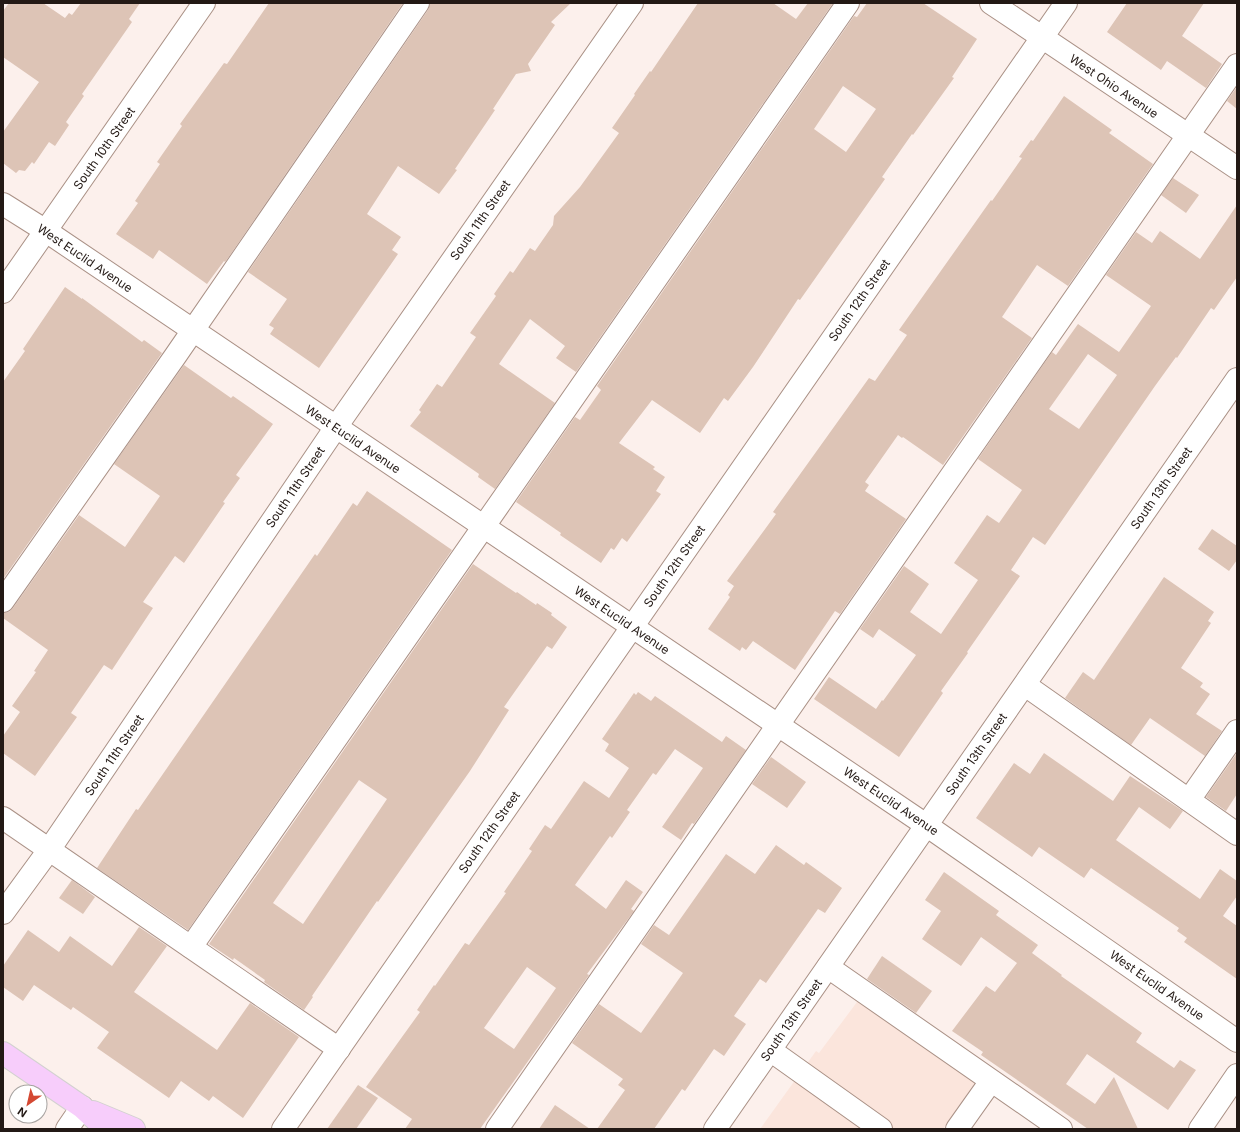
<svg xmlns="http://www.w3.org/2000/svg" width="1240" height="1132" viewBox="0 0 1240 1132" font-family="Inter,sans-serif">
<style>
.built{fill:#fbe5dc}
.building{fill:#ddc4b6;fill-rule:evenodd}
.lines{fill:none;stroke-linecap:round;stroke-linejoin:round}
.minor-casing{stroke:#aa9186;stroke-width:24}
.major-casing{stroke:#d3d1d0;stroke-width:24}
.minor{stroke:#fff;stroke-width:22}
.major{stroke:#f7cdfb;stroke-width:22}
.labels{text-anchor:middle;dominant-baseline:central;stroke-width:3.5;stroke-linejoin:round;paint-order:stroke}
.street-label{font-size:12px;fill:#231915;stroke:#fff}
</style>
<rect width="100%" height="100%" fill="#fcf0ec"/>
<polygon class="built" points="860,998 976,1081 943,1129 760,1129 816,1051 819,1053"/>
<g class="building">
<polygon points="9,3 43,3 65,18 69,13 72,15 81,3 140,3 129,19 132,22 82,94 84,96 66,122 69,125 55,146 49,142 34,164 32,162 25,171 19,170 16,173 3,163 3,132 39,82 3,57 3,11"/>
<polygon points="269,3 403,3 228,258 225,262 224,261 207,284 159,250 153,259 116,234 138,203 135,201 160,164 157,162 182,126 180,124 224,63 227,64"/>
<polygon points="430,3 571,3 551,22 555,25 528,64 531,71 516,74 493,109 495,110 455,169 457,170 439,194 398,166 367,214 401,237 392,250 398,254 319,368 270,334 274,328 269,325 287,299 248,272 428,10"/>
<polygon points="698,3 773,3 796,19 808,3 833,3 576,372 556,358 565,346 530,319 499,364 555,403 495,489 478,477 479,474 410,426 421,412 419,410 437,384 442,387 476,337 470,333 496,296 494,294 510,271 513,273 530,248 535,251 553,225 554,216 580,187 619,133 612,128 635,95 634,94 650,71 651,72"/>
<path d="M867,3H923L977,39L952,77L954,78L913,135L912,134L882,177L885,179L800,300L798,299L753,367L728,401L724,398L700,433L652,400L619,443L655,467L653,469L665,477L656,491L661,494L627,542L622,538L614,550L611,548L601,563L560,535L561,533L516,502L575,417L580,420L601,390L597,386L854,16L857,17ZM843,86L876,109L846,152L814,129Z"/>
<polygon points="1127,3 1204,3 1182,36 1222,64 1206,88 1167,61 1161,70 1107,32"/>
<polygon points="1237,87 1237,109 1227,101"/>
<polygon points="1064,96 1112,130 1109,133 1153,164 1068,286 1037,265 1002,317 1032,338 943,465 903,437 902,438 898,435 865,482 869,485 865,491 906,519 840,614 835,611 795,670 753,641 746,650 742,647 740,651 708,629 730,597 728,595 734,586 727,581 776,514 773,512 869,378 875,381 907,335 899,330 967,234 991,200 992,201 1022,158 1019,157 1031,140 1033,141"/>
<polygon points="1173,178 1199,195 1186,213 1161,195"/>
<path d="M1237,205V277L1214,310L1211,308L1177,358L1176,357L1155,386L1045,545L1033,537L1011,570L1020,576L967,652L968,653L941,691L943,693L899,757L814,699L829,677L876,709L882,700L883,701L916,655L879,629L873,638L860,629L904,566L929,584L910,612L941,634L978,580L954,563L987,515L999,523L1022,490L978,459L1052,352L1056,355L1078,324L1119,352L1151,306L1106,275L1136,232L1152,243L1160,231L1200,259ZM1088,354L1117,375L1079,429L1049,409Z"/>
<polygon points="65,287 82,299 82,298 142,342 144,340 162,353 3,579 3,382 25,351 23,349"/>
<polygon points="184,365 231,398 233,396 273,424 236,475 240,478 223,502 225,503 184,563 175,556 143,602 153,608 112,670 104,665 71,713 77,717 35,776 3,753 3,736 20,712 12,706 36,672 34,671 48,650 3,618 3,613 9,612 13,608 79,515 125,547 160,496 114,464"/>
<polygon points="367,491 452,550 188,930 97,868 136,809 138,810 315,554 317,556 353,503 357,506"/>
<polygon points="1212,529 1237,546 1237,560 1229,571 1198,549"/>
<path d="M473,564L516,593L517,592L536,605L537,603L552,613L551,615L567,627L552,649L547,646L504,707L509,710L470,771L378,902L377,901L312,996L313,997L304,1010L264,982L265,980L234,958L233,960L209,944ZM359,780L387,799L303,924L273,903Z"/>
<polygon points="1164,577 1214,612 1208,621 1211,623 1181,668 1203,683 1200,687 1210,694 1196,714 1222,731 1205,756 1150,718 1131,745 1065,698 1083,672 1094,680"/>
<path d="M638,692L651,701L655,696L722,742L726,736L746,750L694,824L692,823L681,840L662,827L703,768L675,749L656,775L653,773L627,810L630,812L612,838L610,836L575,885L606,909L626,880L643,892L631,909L634,911L587,974L589,975L480,1129H405L412,1119L366,1087L420,1012L417,1010L434,985L435,986L465,943L469,945L506,893L504,892L532,851L529,849L545,825L551,829L584,781L609,798L629,768L605,751L609,744L602,739L634,693L636,695ZM527,967L556,988L514,1049L484,1028Z"/>
<polygon points="1044,753 1113,801 1130,776 1183,811 1170,829 1139,807 1116,840 1200,899 1220,869 1237,881 1237,896 1223,916 1237,926 1237,979 1184,942 1187,938 1177,931 1179,928 1091,868 1084,878 1039,847 1032,857 976,818 1014,763 1030,774"/>
<polygon points="1237,753 1237,794 1226,811 1206,797"/>
<polygon points="771,757 806,782 787,808 752,784"/>
<polygon points="776,845 804,865 806,862 842,888 825,913 818,909 766,983 760,979 734,1016 746,1024 724,1056 714,1049 685,1091 682,1089 654,1129 597,1129 625,1090 618,1085 623,1079 572,1043 599,1004 641,1033 683,973 641,944 654,925 669,935 726,854 755,874"/>
<polygon points="944,872 999,911 996,915 1038,945 1032,953 1062,975 1061,976 1142,1033 1136,1042 1174,1068 1180,1060 1196,1070 1168,1110 1087,1054 1066,1084 1095,1104 1114,1077 1138,1129 1088,1129 981,1055 983,1052 952,1031 986,986 995,992 1017,963 981,937 961,966 922,939 941,911 925,900"/>
<polygon points="72,880 95,897 83,914 59,898"/>
<polygon points="139,927 167,946 134,992 217,1050 250,1003 299,1037 243,1118 213,1096 209,1101 181,1081 169,1098 97,1048 109,1032 73,1007 71,1010 34,985 23,1001 3,987 3,966 28,930 59,952 70,936 112,966"/>
<polygon points="882,956 932,991 916,1013 867,979"/>
<polygon points="358,1085 378,1098 356,1129 327,1129"/>
<polygon points="555,1105 590,1129 539,1129"/>
</g>
<g class="lines">
<defs>
<g id="minor">
<polyline points="991,3 1237,168"/>
<polyline points="3,204 46,231 926,825 1237,1041"/>
<polyline points="3,292 204,3"/>
<polyline points="3,601 176,355 418,3"/>
<polyline points="1025,685 1237,834"/>
<polyline points="1189,800 1237,731"/>
<polyline points="3,818 339,1049"/>
<polyline points="3,913 49,850 336,427 632,3"/>
<polyline points="191,947 848,3"/>
<polyline points="828,967 1061,1129"/>
<polyline points="770,1050 881,1129"/>
<polyline points="67,1129 82,1107"/>
<polyline points="283,1129 1066,3"/>
<polyline points="497,1129 1237,65"/>
<polyline points="715,1129 1237,379"/>
<polyline points="957,1129 991,1081"/>
<polyline points="1200,1129 1237,1075"/>
</g>
<g id="major">
<polyline points="3,1053 82,1107 106,1129"/>
<polyline points="93,1112 134,1129"/>
</g>
</defs>
<use href="#minor" class="minor-casing"/>
<use href="#major" class="major-casing"/>
<use href="#minor" class="minor"/>
<use href="#major" class="major"/>
</g>
<g class="labels">
<g class="street-label">
<text transform="translate(1114 86) rotate(34)">West Ohio Avenue</text>
<text transform="translate(104 148) rotate(-55)">South 10th Street</text>
<text transform="translate(480 220) rotate(-55)">South 11th Street</text>
<text transform="translate(85 258) rotate(34)">West Euclid Avenue</text>
<text transform="translate(859 300) rotate(-55)">South 12th Street</text>
<text transform="translate(353 439) rotate(34)">West Euclid Avenue</text>
<text transform="translate(295 487) rotate(-56)">South 11th Street</text>
<text transform="translate(1161 488) rotate(-55)">South 13th Street</text>
<text transform="translate(674 566) rotate(-55)">South 12th Street</text>
<text transform="translate(622 620) rotate(34)">West Euclid Avenue</text>
<text transform="translate(976 754) rotate(-55)">South 13th Street</text>
<text transform="translate(114 755) rotate(-56)">South 11th Street</text>
<text transform="translate(891 801) rotate(34)">West Euclid Avenue</text>
<text transform="translate(489 832) rotate(-55)">South 12th Street</text>
<text transform="translate(1157 985) rotate(35)">West Euclid Avenue</text>
<text transform="translate(791 1020) rotate(-55)">South 13th Street</text>
</g>
</g>
<rect width="1240" height="1132" fill="none" stroke="#231915" stroke-width="8"/>
<g transform="translate(28 1104) rotate(214)"><circle r="19" fill="#ffffff" stroke="#a7a3a1"/>
<path d="M0-3L7 15L0 10L-7 15Z" fill="#d44832"/>
<text y="-6" font-size="11" font-weight="bold" text-anchor="middle" fill="#231915">N</text>
</g>
</svg>
